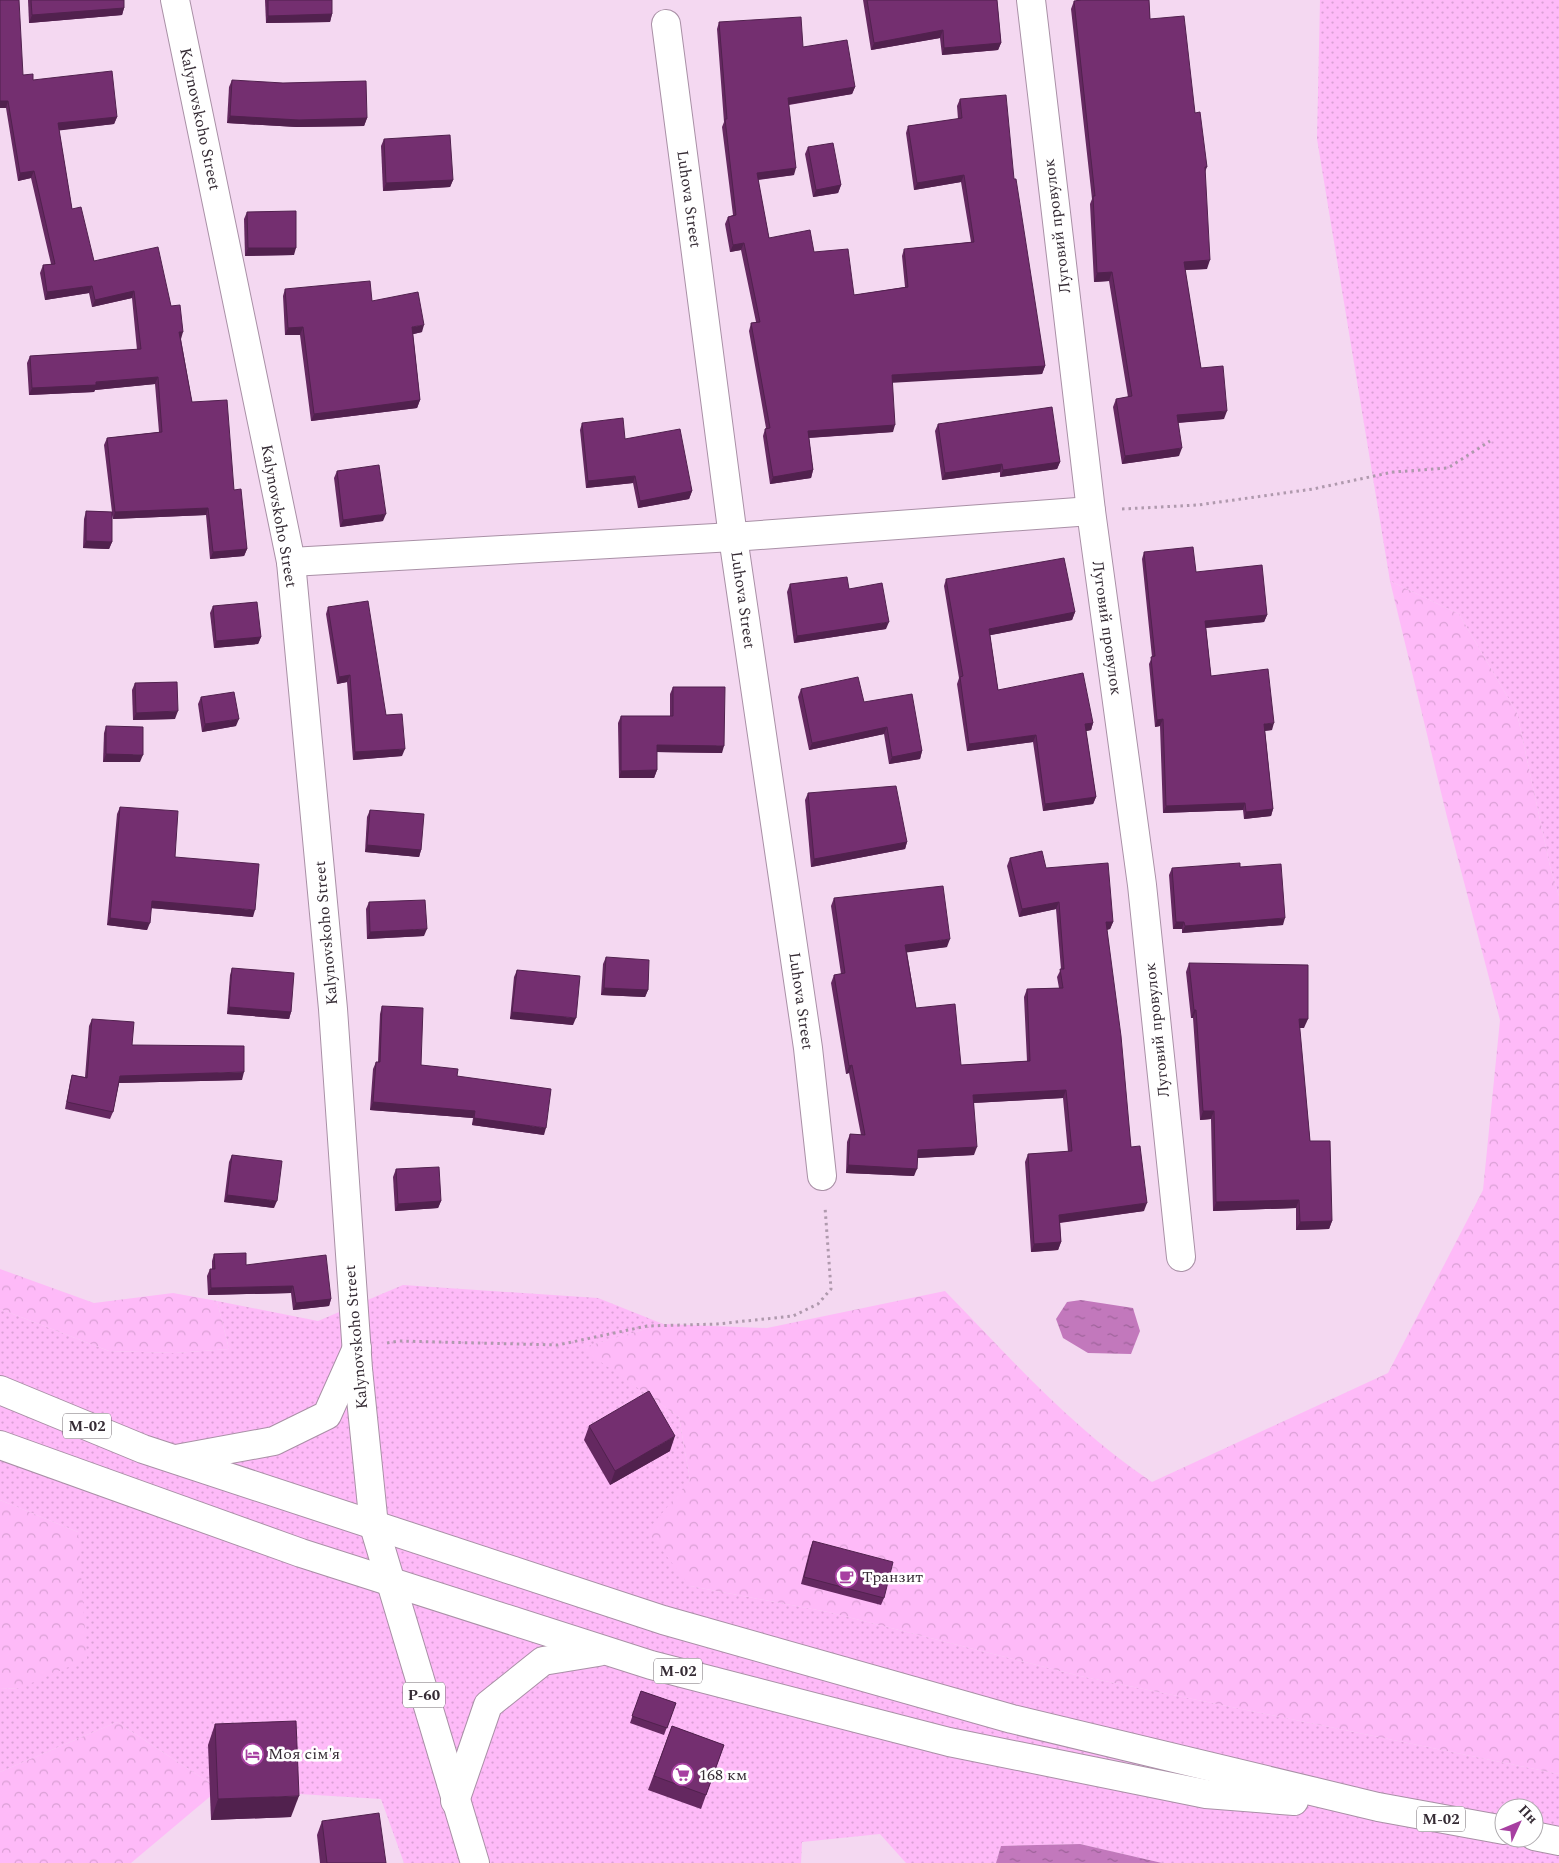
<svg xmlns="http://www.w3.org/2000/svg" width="1559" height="1863" viewBox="0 0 1559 1863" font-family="Spectral,serif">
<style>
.grass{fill:url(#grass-dots);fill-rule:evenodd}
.forest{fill:url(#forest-crowns)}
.water{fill:url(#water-ripples)}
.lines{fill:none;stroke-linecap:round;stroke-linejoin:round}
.minor-casing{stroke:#a990a6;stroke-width:30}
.secondary-casing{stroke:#a990a6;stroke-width:30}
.primary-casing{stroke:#a990a6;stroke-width:30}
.trunk-casing{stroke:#a990a6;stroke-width:30}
.path{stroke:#af99ad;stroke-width:3;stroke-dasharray:2.5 4;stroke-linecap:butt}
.minor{stroke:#fff;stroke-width:28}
.secondary{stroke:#fff;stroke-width:28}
.primary{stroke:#fff;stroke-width:28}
.trunk{stroke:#fff;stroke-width:28}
.wall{fill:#642860}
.shaded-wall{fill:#51214e}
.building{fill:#742f70;stroke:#51214e}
.labels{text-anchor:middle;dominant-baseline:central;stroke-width:5;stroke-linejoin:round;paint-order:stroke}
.shield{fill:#fff;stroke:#726b71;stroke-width:1}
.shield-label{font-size:15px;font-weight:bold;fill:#352b34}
.street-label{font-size:16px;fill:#352b34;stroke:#fff}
.poi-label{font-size:16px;fill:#352b34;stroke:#fff;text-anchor:start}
</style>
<defs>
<pattern id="grass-dots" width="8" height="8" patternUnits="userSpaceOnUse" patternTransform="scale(1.25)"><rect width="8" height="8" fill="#febaf8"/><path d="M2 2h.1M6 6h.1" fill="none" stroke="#daa0d5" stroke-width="1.8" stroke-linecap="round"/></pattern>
<pattern id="forest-crowns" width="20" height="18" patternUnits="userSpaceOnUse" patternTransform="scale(1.25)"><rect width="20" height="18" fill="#febaf8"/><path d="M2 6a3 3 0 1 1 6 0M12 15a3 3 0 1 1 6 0" fill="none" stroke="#daa0d5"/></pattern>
<pattern id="water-ripples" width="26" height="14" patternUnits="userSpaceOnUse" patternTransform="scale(1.25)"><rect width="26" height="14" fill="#c278bc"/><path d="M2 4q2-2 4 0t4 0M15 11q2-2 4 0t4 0" fill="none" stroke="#9e639a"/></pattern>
</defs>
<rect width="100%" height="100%" fill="#f4d8f1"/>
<g class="grass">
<polygon points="1320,0 1559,0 1559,896 1550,866 1517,713 1459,614 1390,581 1317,139"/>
<path d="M403,1285L598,1298L663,1324L582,1348L679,1417L690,1480L672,1504L690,1586L828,1612L1080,1676L1559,1774V1863H1162L1080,1844L1001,1846L996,1863H906L880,1834L802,1842L801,1863H404L381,1799L219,1789L117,1722L0,1772V1689L20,1688L78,1532L0,1500V1309L109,1351L175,1353L229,1349L217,1301L318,1321ZM1504,1808H1534V1838H1504Z"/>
</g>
<g class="forest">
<path d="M1390,581L1459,614L1517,713L1550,866L1559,896V1774L1080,1676L828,1612L690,1586L647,1531L690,1480L679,1417L581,1348L663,1324L767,1328L945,1291C1010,1358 1074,1430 1152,1482L1388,1373L1483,1190L1500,1020L1447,817Z"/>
<polygon points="0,1269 94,1303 173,1293 217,1301 229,1349 175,1353 109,1351 0,1309"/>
<polygon points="0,1500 78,1532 87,1659 20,1688 0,1689"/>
<polygon points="117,1722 219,1789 131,1863 0,1863 0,1772"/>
</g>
<g class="water">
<polygon points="1081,1300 1133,1308 1140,1331 1131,1354 1088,1353 1063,1338 1056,1319 1067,1302"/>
<polygon points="1080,1844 1162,1863 996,1863 1001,1846"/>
</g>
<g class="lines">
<defs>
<g id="minor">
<polyline points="1031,0 1091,511 1142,885 1181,1257"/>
<polyline points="666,24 733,537 808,1048 822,1176"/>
<polyline points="291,562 733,537 1091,511"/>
</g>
<polyline id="secondary" points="175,0 291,562 333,1009 358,1369 374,1526"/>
<polyline id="primary" points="374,1526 475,1863"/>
<g id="trunk">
<polyline points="0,1390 143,1449 663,1620 1012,1719 1378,1807 1504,1830"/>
<polyline points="0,1445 301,1553 651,1665 949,1742 1206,1794 1294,1801"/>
<polyline points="176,1459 274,1441 327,1415 357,1348"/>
<polyline points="455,1801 488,1705 543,1661 598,1652"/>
<polyline points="1534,1836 1559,1841"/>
</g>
</defs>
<use href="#minor" class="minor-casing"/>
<use href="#secondary" class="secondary-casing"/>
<use href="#primary" class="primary-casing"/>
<use href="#trunk" class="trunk-casing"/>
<g class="path">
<polyline points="1122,509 1198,505 1313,489 1393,472 1448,468 1490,441"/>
<polyline points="387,1343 399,1341 558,1345 647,1326 717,1324 793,1316 818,1304 831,1289 825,1207"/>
</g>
<use href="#minor" class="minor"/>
<use href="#secondary" class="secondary"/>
<use href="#primary" class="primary"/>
<use href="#trunk" class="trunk"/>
</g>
<g class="wall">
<polygon points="28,0 124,0 124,8 122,15 29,23"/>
<polygon points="265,0 332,0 332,14 330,22 266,23"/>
<polygon points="863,0 997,0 1001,43 998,50 942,55 940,38 871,50"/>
<polygon points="1076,0 1149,0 1150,19 1195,113 1207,167 1205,172 1207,269 1185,270 1201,368 1224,419 1178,423 1179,456 1122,464 1113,407 1116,399 1128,397 1109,281 1094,282 1090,204 1092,199 1071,9 1074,1 1077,1"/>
<polygon points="719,22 803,47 855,87 852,94 789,105 794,175 758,180 769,238 814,252 854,295 905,287 902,256 904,249 971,242 961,182 914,190 906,133 908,126 958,119 957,106 960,99 1014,179 1045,366 1042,374 892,382 893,432 809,438 813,470 811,478 770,484 763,436 765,429 766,428 749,331 751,323 756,322 741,250 730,252 725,224 728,217 733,215 722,127 724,122 717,29"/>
<polygon points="23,75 33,80 117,117 114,124 59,130 72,209 94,261 171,306 181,339 192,402 234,490 247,549 244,556 210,559 206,515 113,519 112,515 112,542 109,549 83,548 84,519 86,511 112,512 104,445 107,438 159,432 155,384 95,390 94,392 29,395 27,363 30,356 137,350 132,298 92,307 89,293 45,300 40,273 43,265 51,264 31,178 18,181 6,108 0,108"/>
<polygon points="232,80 367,118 364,126 297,127 227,123 229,87"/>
<polygon points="384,139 453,180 450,187 383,191 381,146"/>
<polygon points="808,147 841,185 838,193 813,197 805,154"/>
<polygon points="247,212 294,255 245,256 244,219"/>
<polygon points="285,289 372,301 422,332 413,334 420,400 417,408 311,421 300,335 285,335 283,296"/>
<polygon points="582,423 625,439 692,491 689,499 638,508 633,483 586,488 580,430"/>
<polygon points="938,424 1060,462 1057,469 1000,477 1000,472 942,480 935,431"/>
<polygon points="337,471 383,521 340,527 334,478"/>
<polygon points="1144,552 1196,572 1267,615 1264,622 1206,628 1211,676 1272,730 1265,731 1273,809 1271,816 1244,819 1243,810 1163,813 1160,726 1155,727 1149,664 1152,657 1142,559"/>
<polygon points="946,579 1075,612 1072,620 990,635 998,690 1093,723 1091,730 1086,731 1096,797 1093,804 1043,811 1033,742 967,751 957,684 959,678 944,586"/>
<polygon points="790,584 849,589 886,629 794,643 787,592"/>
<polygon points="213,606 261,637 258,644 214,648 210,613"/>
<polygon points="328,607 386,715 402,756 353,760 347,682 337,684 326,614"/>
<polygon points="135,683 175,719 133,720 132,690"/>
<polygon points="673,687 722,753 657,752 657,770 654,778 619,778 618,723 621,716 670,716 670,694"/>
<polygon points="801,689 864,702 922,751 920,759 889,764 884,734 809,750 798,697"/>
<polygon points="201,697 236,726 202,732 198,704"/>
<polygon points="106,726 140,762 103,762 104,733"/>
<polygon points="808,793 907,842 905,849 811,867 805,800"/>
<polygon points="120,807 175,857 253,917 151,908 147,930 107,925 117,814"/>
<polygon points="370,810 421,850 419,857 365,852 367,817"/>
<polygon points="1010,858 1046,868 1113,922 1110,929 1107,930 1131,1147 1144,1211 1060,1223 1061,1242 1058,1250 1031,1252 1025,1162 1028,1154 1068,1152 1063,1098 974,1103 974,1155 917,1158 914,1176 846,1173 847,1142 850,1134 861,1135 849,1073 846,1074 831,983 834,975 841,974 831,906 834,898 947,947 907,952 916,1008 961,1065 1027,1061 1024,997 1027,989 1059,988 1057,977 1061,969 1056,909 1019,917 1007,866"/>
<polygon points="1240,867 1283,925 1182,933 1182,929 1173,929 1169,875 1172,868"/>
<polygon points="369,902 424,936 367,939 366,909"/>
<polygon points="606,957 648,990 645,997 601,995 603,964"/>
<polygon points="1189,963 1304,1028 1299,1028 1310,1141 1332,1221 1329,1229 1296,1230 1296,1208 1213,1211 1211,1119 1200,1120 1193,1018 1191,1018 1186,972"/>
<polygon points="232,968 291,1012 289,1019 227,1014 230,975"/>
<polygon points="517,970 573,1025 510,1019 514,977"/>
<polygon points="382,1006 421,1065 457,1076 544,1135 472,1125 473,1118 370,1110 373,1069 376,1062 378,1062 380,1014"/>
<polygon points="92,1019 132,1045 242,1080 119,1083 113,1112 110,1119 65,1109 70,1082 72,1075 85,1077 89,1026"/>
<polygon points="232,1155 274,1208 224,1202 229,1162"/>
<polygon points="396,1169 441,1201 438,1208 395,1211 393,1177"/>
<polygon points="214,1254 246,1265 331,1299 329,1306 293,1310 291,1293 208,1295 207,1276 210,1269 212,1269 212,1261"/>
<polygon points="589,1426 670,1451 610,1485 584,1440"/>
<polygon points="813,1541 884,1598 881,1605 801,1584 810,1549"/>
<polygon points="641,1691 676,1703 664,1735 630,1723"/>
<polygon points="215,1724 291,1817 211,1820 208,1745"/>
<polygon points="672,1726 724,1745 701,1809 648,1790"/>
<polygon points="322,1821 386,1863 320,1863 317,1835"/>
</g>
<g class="shaded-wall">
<polygon points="124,8 122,15 29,23 32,15"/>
<polygon points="332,14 330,22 266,23 268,16"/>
<polygon points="943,30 940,38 871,50 874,43"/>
<polygon points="1001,43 998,50 942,55 944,48"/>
<polygon points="855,87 852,94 785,105 788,98"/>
<polygon points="0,101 8,101 6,108 0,108"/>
<polygon points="230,116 367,118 364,126 297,127 227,123"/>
<polygon points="117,117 114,124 55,131 58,123"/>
<polygon points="796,168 794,175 755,180 757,173"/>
<polygon points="34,171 31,178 18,181 20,173"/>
<polygon points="964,175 961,182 914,190 917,183"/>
<polygon points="453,180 450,187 383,191 386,183"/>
<polygon points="841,185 838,193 813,197 816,190"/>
<polygon points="744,243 741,250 730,252 733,245"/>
<polygon points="248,248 296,248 294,255 245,256"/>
<polygon points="1210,260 1207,269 1181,270 1184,262"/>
<polygon points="1112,272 1109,281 1094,282 1097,273"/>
<polygon points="92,286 89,293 45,300 47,292"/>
<polygon points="134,291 132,298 92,307 95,300"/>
<polygon points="424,325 422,332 410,335 412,327"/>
<polygon points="303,327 300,335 285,335 288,328"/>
<polygon points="179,332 183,332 181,339 176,340"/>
<polygon points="1045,366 1042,374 889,383 892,375"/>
<polygon points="158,377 155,384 95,390 94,392 29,395 32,388"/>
<polygon points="420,400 417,408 311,421 314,414"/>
<polygon points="1227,411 1224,419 1174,423 1177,415"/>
<polygon points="895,425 893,432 805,438 808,431"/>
<polygon points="1182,448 1179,456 1122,464 1125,456"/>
<polygon points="1060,462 1057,469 1000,477 1003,470"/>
<polygon points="1002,464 1000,472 942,480 945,473"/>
<polygon points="813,470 811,478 770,484 773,477"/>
<polygon points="635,476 633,483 586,488 588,481"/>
<polygon points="692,491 689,499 638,508 640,501"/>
<polygon points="208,508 206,515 113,519 115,512"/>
<polygon points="386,514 383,521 340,527 343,520"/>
<polygon points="86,541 112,542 109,549 83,548"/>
<polygon points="247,549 244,556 210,559 213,552"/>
<polygon points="1075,612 1072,620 986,636 989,629"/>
<polygon points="1267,615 1264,622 1203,628 1205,621"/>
<polygon points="889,622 886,629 794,643 797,636"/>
<polygon points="261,637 258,644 214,648 216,641"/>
<polygon points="350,675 347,682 337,684 339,677"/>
<polygon points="178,711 175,719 133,720 136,713"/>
<polygon points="239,719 236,726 202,732 205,724"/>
<polygon points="1163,719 1160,726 1155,727 1157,720"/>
<polygon points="1093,723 1091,730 1082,732 1085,724"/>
<polygon points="1274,723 1272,730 1262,731 1264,724"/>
<polygon points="887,727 884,734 809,750 812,743"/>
<polygon points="1036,735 1033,742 967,751 969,744"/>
<polygon points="657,745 724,746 722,753 654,752"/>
<polygon points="405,749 402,756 353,760 355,752"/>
<polygon points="922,751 920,759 889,764 892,757"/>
<polygon points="106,754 143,755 140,762 103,762"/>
<polygon points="657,770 654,778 619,778 621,771"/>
<polygon points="1096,797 1093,804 1043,811 1045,804"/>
<polygon points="1245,803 1243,810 1163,813 1166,806"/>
<polygon points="1273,809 1271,816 1244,819 1246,812"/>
<polygon points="907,842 905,849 811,867 814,859"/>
<polygon points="367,845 421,850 419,857 365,852"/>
<polygon points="152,901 255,910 253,917 150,908"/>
<polygon points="1059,902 1056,909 1019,917 1022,909"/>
<polygon points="110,918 150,923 147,930 107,925"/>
<polygon points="1285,918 1283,925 1182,933 1185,926"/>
<polygon points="1106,922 1113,922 1110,929 1103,930"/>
<polygon points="1176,922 1184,922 1182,929 1173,929"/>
<polygon points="427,929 424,936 367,939 370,932"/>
<polygon points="950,939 947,947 903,953 905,945"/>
<polygon points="604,988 648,990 645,997 601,995"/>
<polygon points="229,1007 291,1012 289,1019 227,1014"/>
<polygon points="1194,1010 1196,1010 1193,1018 1191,1018"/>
<polygon points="512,1012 576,1018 573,1025 510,1019"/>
<polygon points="1299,1019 1308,1019 1304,1028 1296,1028"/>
<polygon points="852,1065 849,1073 846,1074 849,1066"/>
<polygon points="244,1072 242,1080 118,1083 120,1076"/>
<polygon points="1066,1090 1063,1098 971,1103 973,1095"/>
<polygon points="373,1102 475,1111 473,1118 370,1110"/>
<polygon points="1203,1111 1214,1111 1211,1119 1200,1120"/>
<polygon points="474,1118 546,1128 544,1135 472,1125"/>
<polygon points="977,1147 974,1155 915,1158 918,1150"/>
<polygon points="848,1165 917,1169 914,1176 846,1173"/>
<polygon points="227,1195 277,1201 274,1208 224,1202"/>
<polygon points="1299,1200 1296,1208 1213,1211 1216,1202"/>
<polygon points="441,1201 438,1208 395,1211 398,1204"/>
<polygon points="1147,1203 1144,1211 1056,1223 1059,1215"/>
<polygon points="1332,1221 1329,1229 1296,1230 1300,1222"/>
<polygon points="1061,1242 1058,1250 1031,1252 1034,1244"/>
<polygon points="293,1286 291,1293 208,1295 211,1288"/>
<polygon points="331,1299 329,1306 293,1310 296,1303"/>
<polygon points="675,1436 670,1451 610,1485 615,1471"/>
<polygon points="299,1796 291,1817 211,1820 218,1799"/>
</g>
<g class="building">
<polygon points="0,0 19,0 23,75 33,74 33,80 112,71 117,117 58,123 72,209 81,207 94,261 158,247 171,306 180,305 183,332 179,332 192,402 227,400 234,490 241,489 247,549 213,552 208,508 115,512 107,438 162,432 158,377 96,382 96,385 32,388 30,356 141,349 134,291 95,300 92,286 47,292 43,265 55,264 34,171 20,173 8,101 0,101"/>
<polygon points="31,0 124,0 124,8 32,15"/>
<polygon points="268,0 332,0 332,14 268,16"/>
<polygon points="867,0 997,0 1001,43 944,48 943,30 874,43"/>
<polygon points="1081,0 1149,0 1150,19 1184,16 1195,113 1200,112 1207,167 1205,167 1210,260 1184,262 1201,368 1223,366 1227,411 1177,415 1182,448 1125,456 1116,399 1132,396 1112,272 1097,273 1093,196 1095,196 1074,1"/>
<polygon points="801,17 803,47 847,40 855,87 788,98 796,168 757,173 769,238 810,230 814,252 848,249 854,295 908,287 904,249 974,242 964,175 917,183 908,126 962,118 960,99 1006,95 1014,179 1016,179 1045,366 892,375 895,425 808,431 813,470 773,477 765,429 770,428 751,323 760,322 744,243 733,245 728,217 736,215 725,119 727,119 719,22"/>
<polygon points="232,80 283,83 366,81 367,118 299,120 230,116"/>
<polygon points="450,135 453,180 386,183 384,139"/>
<polygon points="833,143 841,185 816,190 808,147"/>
<polygon points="296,211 296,248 248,248 247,212"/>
<polygon points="370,281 372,301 418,292 424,325 412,327 420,400 314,414 303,327 288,328 285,289"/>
<polygon points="1052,407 1060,462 1003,470 1002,464 945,473 938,424"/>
<polygon points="623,418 625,439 680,429 692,491 640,501 635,476 588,481 582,423"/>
<polygon points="379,465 386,514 343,520 337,471"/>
<polygon points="86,511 112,512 112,542 86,541"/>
<polygon points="1193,547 1196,572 1262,565 1267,615 1205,621 1211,676 1268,669 1274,723 1264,724 1273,809 1246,812 1245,803 1166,806 1163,719 1157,720 1151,657 1155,656 1144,552"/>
<polygon points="1064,558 1075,612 989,629 998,690 1083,673 1093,723 1085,724 1096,797 1045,804 1036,735 969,744 960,677 963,676 946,579"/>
<polygon points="847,577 849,589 882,583 889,622 797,636 790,584"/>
<polygon points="368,601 386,715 402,714 405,749 355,752 350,675 339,677 328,607"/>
<polygon points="257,602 261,637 216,641 213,606"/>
<polygon points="858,677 864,702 912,694 922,751 892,757 887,727 812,743 801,689"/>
<polygon points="177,682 178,711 136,713 135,683"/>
<polygon points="673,687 725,687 724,746 657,745 657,770 621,771 621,716 673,716"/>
<polygon points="234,692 239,719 205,724 201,697"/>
<polygon points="106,726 143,727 143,755 106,754"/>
<polygon points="896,786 907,842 814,859 808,793"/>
<polygon points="120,807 178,811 175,857 259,864 255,910 152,901 150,923 110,918"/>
<polygon points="370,810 424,814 421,850 367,845"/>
<polygon points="1042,851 1046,868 1108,863 1113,922 1106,922 1121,1036 1131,1147 1140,1146 1147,1203 1059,1215 1061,1242 1034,1244 1028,1154 1072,1151 1066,1090 973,1095 977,1147 918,1150 917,1169 848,1165 850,1134 865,1135 852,1065 849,1066 834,975 845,973 834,898 943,886 950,939 905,945 916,1008 955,1004 961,1065 1030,1061 1027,989 1063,988 1060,969 1064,969 1059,902 1022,909 1010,858"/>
<polygon points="1240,863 1240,867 1281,864 1285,918 1185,926 1184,922 1176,922 1172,868"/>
<polygon points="425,900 427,929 370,932 369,902"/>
<polygon points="606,957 649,960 648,990 604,988"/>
<polygon points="1189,963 1308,965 1308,1019 1299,1019 1310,1141 1330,1141 1332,1221 1300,1222 1299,1200 1216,1202 1214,1111 1203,1111 1196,1010 1194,1010"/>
<polygon points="232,968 294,973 291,1012 229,1007"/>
<polygon points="517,970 580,976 576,1018 512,1012"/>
<polygon points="382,1006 423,1008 421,1065 458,1069 457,1076 551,1089 546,1128 474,1118 475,1111 373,1102 376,1062 380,1062"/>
<polygon points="92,1019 134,1022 132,1045 244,1046 244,1072 120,1076 113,1112 67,1102 72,1075 87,1078"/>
<polygon points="232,1155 282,1161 277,1201 227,1195"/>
<polygon points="439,1167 441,1201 398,1204 396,1169"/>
<polygon points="246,1253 246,1265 326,1255 331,1299 296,1303 293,1286 211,1288 210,1269 215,1269 214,1254"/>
<polygon points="649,1391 675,1436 615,1471 589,1426"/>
<polygon points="813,1541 893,1562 884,1598 804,1577"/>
<polygon points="641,1691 676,1703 667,1728 632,1716"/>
<polygon points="296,1721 299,1796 218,1799 215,1724"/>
<polygon points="672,1726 724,1745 706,1795 654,1776"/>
<polygon points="379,1813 386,1863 327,1863 322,1821"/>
</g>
<defs>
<symbol id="cafe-ring" viewBox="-11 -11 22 22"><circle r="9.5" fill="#fff" stroke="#a73fa1" stroke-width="1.5"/><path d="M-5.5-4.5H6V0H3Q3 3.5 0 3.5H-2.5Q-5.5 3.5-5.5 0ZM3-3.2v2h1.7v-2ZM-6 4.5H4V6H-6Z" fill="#a73fa1"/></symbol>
<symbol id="hotel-ring" viewBox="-11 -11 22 22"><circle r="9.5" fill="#fff" stroke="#a73fa1" stroke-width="1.5"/><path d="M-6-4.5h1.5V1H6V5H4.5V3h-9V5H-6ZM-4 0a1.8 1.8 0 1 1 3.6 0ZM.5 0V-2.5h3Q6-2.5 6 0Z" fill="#a73fa1"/></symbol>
<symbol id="supermarket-ring" viewBox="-11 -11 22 22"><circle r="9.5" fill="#fff" stroke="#a73fa1" stroke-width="1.5"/><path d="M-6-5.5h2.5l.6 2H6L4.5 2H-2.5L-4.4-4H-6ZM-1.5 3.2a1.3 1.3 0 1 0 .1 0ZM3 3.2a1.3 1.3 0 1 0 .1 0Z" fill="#a73fa1"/></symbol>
</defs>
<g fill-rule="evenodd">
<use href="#cafe-ring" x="834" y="1564" width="25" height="25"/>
<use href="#hotel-ring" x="240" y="1742" width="25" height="25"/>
<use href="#supermarket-ring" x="670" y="1762" width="25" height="25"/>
</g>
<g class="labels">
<g class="shield">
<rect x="63" y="1413.5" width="48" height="25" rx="4"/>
<rect x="654" y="1658.5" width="48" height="25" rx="4"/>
<rect x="403" y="1682.5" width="42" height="25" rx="4"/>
<rect x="1417" y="1806.5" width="48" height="25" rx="4"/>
</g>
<g class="shield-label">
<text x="87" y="1426">М-02</text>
<text x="678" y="1671">М-02</text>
<text x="424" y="1695">Р-60</text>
<text x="1441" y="1819">М-02</text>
</g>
<g class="street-label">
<text transform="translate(200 119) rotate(78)">Kalynovskoho Street</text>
<text transform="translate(689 199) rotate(82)">Luhova Street</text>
<text transform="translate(1057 226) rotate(-97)">Луговий провулок</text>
<text transform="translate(279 516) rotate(80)">Kalynovskoho Street</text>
<text transform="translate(743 600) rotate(82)">Luhova Street</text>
<text transform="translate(1107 628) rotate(82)">Луговий провулок</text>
<text transform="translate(326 933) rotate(-95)">Kalynovskoho Street</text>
<text transform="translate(801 1001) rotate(82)">Luhova Street</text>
<text transform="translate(1157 1030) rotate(-96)">Луговий провулок</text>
<text transform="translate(356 1337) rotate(-95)">Kalynovskoho Street</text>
</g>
<g class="poi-label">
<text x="862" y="1577">Транзит</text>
<text x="268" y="1754">Моя сім'я</text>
<text x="699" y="1775">168 км</text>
</g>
</g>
<g transform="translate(1519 1823) rotate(46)"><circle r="24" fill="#ffffff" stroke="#aeaaae"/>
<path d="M0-4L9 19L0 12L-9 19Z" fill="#a73fa1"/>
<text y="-8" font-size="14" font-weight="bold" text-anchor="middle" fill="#352b34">Пн</text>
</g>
</svg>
